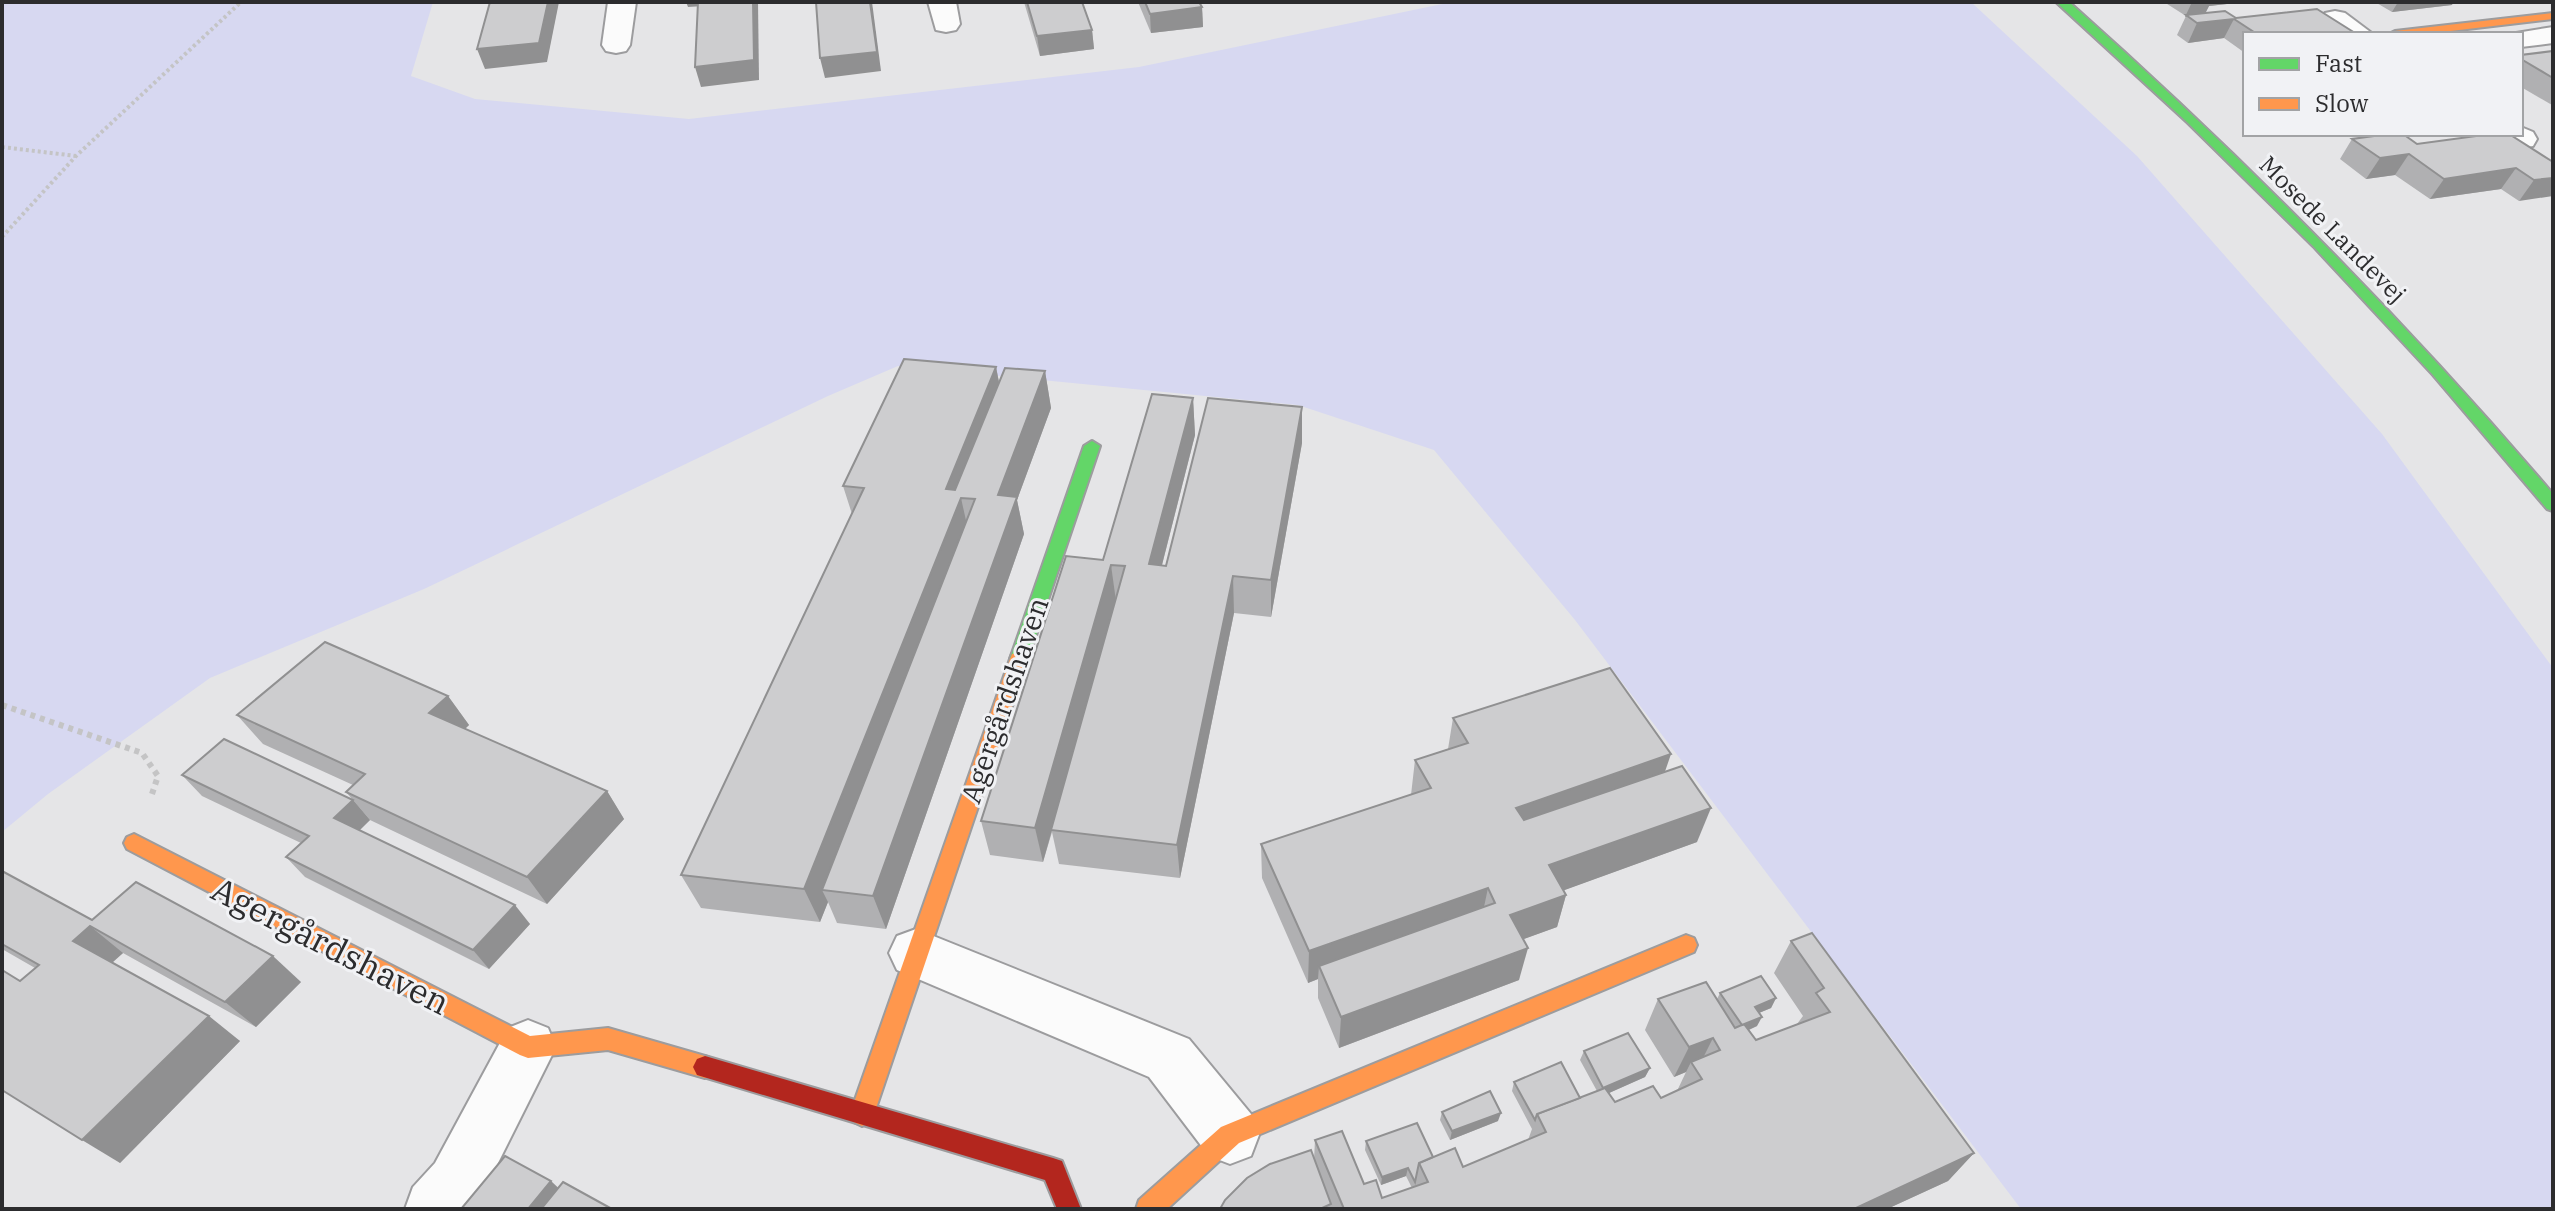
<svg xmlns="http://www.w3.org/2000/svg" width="2555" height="1211" viewBox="0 0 2555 1211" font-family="'IBM Plex Serif',serif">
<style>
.green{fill:#d7d8f1}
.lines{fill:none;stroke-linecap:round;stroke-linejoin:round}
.street-casing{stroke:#9c9c9e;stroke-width:4}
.fast-casing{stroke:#9c9c9e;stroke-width:4}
.slow-casing{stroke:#9c9c9e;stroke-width:4}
.jam-casing{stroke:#9c9c9e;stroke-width:4}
.path-far1{stroke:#c4c4c5;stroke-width:4;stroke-dasharray:3 3;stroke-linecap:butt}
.path{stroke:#c4c4c5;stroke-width:6;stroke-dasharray:5 5;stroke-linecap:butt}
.street{fill:#fbfbfb;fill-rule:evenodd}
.fast{fill:#63d668;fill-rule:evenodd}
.slow{fill:#ff974d;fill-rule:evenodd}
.jam{fill:#b3261e;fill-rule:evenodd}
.wall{fill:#b0b0b2}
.shaded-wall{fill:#909091}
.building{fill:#cdcdcf;stroke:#909091;stroke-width:2}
.labels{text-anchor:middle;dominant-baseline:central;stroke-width:6;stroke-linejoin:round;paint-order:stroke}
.far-street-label{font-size:24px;fill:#2c2c2e;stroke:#f1f2f5}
.street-label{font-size:28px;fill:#2c2c2e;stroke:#f1f2f5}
.near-street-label{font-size:34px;fill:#2c2c2e;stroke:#f1f2f5}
</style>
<rect width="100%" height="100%" fill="#e5e5e7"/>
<polygon class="green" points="2,2 433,2 411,76 475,99 689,119 1139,67 1452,2 1971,2 2137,156 2382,434 2553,668 2553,1209 2021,1209 1575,620 1434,450 1298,405 898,366 828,396 424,589 210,678 48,794 2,832"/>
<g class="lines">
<defs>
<g id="street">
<polygon points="608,2 636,2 630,45 626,51 616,53 606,51 602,45"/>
<polygon points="928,2 956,2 960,24 956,30 946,32 936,30"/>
<polygon points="2335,11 2345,13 2373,34 2340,34 2321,19 2325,13"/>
<polygon points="2553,27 2553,43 2521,47 2521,34 2510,34"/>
<path d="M2521,127L2533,132L2537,139L2533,146C2518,149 2507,147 2499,134H2521Z"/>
<polygon points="916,929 1189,1039 1251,1114 1259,1135 1251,1156 1230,1164 1209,1156 1149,1077 897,970 889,953 897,936"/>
<polygon points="528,1020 548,1028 556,1047 477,1205 474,1209 405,1209 413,1187 435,1163 508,1028"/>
</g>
<g id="fast">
<path d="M2056,2H2069C2241,155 2403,318 2553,494V511L2547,509L2433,375L2313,246L2188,123Z"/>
<polygon points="1092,441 1100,446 1028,659 1026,664 1012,664 1010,659 1084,446"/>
</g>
<g id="slow">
<polygon points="2553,13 2553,19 2425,34 2389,34 2395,31"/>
<polygon points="1019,652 1026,654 1028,659 874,1114 870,1122 862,1126 854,1122 850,1114 1010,659 1012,654"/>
<polygon points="134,834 530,1036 608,1028 705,1056 713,1059 717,1067 713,1075 705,1078 608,1050 528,1058 520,1055 127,849 124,843 127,837"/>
<polygon points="1686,935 1694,938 1697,945 1694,952 1239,1143 1167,1209 1136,1209 1139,1200 1221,1127"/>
</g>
<polygon id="jam" points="705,1056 1053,1158 1062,1161 1081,1209 1057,1209 1045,1180 697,1075 693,1067 697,1059"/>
</defs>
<use href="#street" class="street-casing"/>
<use href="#fast" class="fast-casing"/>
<use href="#slow" class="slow-casing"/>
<use href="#jam" class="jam-casing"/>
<g class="path-far1">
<polyline points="2,147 76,156"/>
<polyline points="2,237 76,156 241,2"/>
</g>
<polyline class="path" points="2,705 142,753 158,776 151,797"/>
<use href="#street" class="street"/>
<use href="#fast" class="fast"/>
<use href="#slow" class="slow"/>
<use href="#jam" class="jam"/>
</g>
<g class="wall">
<polygon points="1024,2 1082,2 1092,30 1094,49 1040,56"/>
<polygon points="1138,2 1199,2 1202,7 1203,27 1151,33"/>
<polygon points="2164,2 2245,2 2209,6 2205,13 2354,34 2245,34 2245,53 2224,38 2188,43 2177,35 2186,16"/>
<polygon points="2375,2 2453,2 2452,5 2392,12"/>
<polygon points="2553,51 2553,105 2552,105 2521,87 2521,55"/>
<polygon points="2352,139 2417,144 2553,162 2519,201 2501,189 2430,199 2395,175 2366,179 2340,159"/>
<polygon points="996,367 999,382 1045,371 1051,408 1017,500 1024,534 886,929 837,923 828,902 820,922 701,908 681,875 852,514 843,486"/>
<polygon points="1193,398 1195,435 1162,565 1166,566 1302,407 1302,443 1271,617 1234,613 1180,878 1059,864 1052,832 1043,862 990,855 981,821 1103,560"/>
<polygon points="448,696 469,725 465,729 607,791 624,819 547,904 370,820 346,792 353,785 263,744 237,715"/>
<polygon points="1453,718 1665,772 1697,842 1564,890 1566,895 1557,927 1523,939 1519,980 1339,1048 1318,998 1318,979 1308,983 1262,878 1261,844 1411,795 1415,760 1448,749"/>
<polygon points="182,775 353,800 370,820 359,830 530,924 489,969 305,877 286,857 301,843 202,796"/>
<polygon points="2,871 92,920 301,982 256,1027 123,953 112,963 240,1041 120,1163 35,968 2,949"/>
<polygon points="1791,941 1974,1153 1948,1181 1887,1209 1220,1209 1314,1160 1315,1140 1364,1184 1382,1198 1412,1188 1406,1176 1381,1185 1365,1150 1366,1141 1433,1157 1463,1167 1528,1140 1532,1129 1512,1091 1514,1082 1580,1098 1597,1091 1580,1060 1584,1051 1650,1068 1645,1077 1609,1093 1615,1102 1661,1098 1677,1091 1686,1072 1674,1077 1645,1030 1658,999 1717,999 1720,993 1776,998 1771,1008 1759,1013 1757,1026 1749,1030 1756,1040 1797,1024 1803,1016 1774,973"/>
<polygon points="1442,1112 1498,1121 1450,1140 1440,1120"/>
</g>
<g class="shaded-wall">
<polygon points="548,2 559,2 547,62 485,69 477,49"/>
<polygon points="686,2 703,2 704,6 688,7"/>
<polygon points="753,2 758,2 759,80 701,87 695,67"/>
<polygon points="870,2 872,2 881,71 825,78 820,58"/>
<polygon points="2192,2 2245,2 2209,6 2205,14 2185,17"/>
<polygon points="2398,2 2453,2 2452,5 2392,12"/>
<polygon points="1202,7 1203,27 1151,33 1150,14"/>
<polygon points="2234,19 2224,38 2188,43 2197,23"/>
<polygon points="1092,30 1094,49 1040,56 1037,36"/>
<polygon points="2409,154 2395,175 2366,179 2380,158"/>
<polygon points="2516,168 2501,189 2430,199 2444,179"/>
<polygon points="2553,178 2553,196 2519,201 2534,180"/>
<polygon points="996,367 1003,403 961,498 969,534 822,890 828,902 820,922 804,889 946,489"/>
<polygon points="1045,371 1051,408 1017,500 1024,534 886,929 873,896 998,495"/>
<polygon points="1193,398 1195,435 1153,600 1149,564"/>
<polygon points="1302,407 1302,443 1271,617 1271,580"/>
<polygon points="1111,565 1116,601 1043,862 1035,828"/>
<polygon points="1233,576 1234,613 1180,878 1177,845"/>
<polygon points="448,696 469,725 451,742 429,713"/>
<polygon points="1671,754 1659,789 1508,842 1516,808"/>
<polygon points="607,791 624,819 547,904 527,877"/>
<polygon points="353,800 370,820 352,838 334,818"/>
<polygon points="1711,808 1697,842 1540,899 1549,865"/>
<polygon points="1488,888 1481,921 1319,966 1318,979 1308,983 1309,951"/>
<polygon points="1566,895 1557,927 1502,947 1510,915"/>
<polygon points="515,905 530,924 489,969 473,950"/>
<polygon points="90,926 123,953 107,967 73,941"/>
<polygon points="1528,948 1519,980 1339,1048 1341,1017"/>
<polygon points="273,956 301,982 256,1027 225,1002"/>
<polygon points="1776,998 1771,1008 1749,1017 1755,1007"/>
<polygon points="209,1016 240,1041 120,1163 82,1140"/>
<polygon points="1762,1017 1757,1026 1737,1035 1742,1026"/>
<polygon points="1713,1038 1698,1068 1691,1062 1686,1072 1674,1077 1689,1047"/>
<polygon points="1650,1068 1645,1077 1600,1097 1603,1088"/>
<polygon points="1501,1113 1498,1121 1450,1140 1452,1131"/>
<polygon points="1974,1153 1948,1181 1887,1209 1854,1209"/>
<polygon points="1408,1168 1406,1176 1381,1185 1382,1177"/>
<polygon points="551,1181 567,1196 557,1209 528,1209"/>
</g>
<g class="building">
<polygon points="490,2 548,2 539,43 477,49"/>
<polygon points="698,2 753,2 754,60 695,67"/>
<polygon points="816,2 870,2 877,52 820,58"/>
<polygon points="1027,2 1082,2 1092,30 1037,36"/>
<polygon points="1145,2 1199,2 1202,7 1150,14"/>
<polygon points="2317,9 2355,33 2257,34 2234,19 2197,23 2186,15 2225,11 2236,18"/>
<polygon points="2553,51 2553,78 2521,59 2521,55"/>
<polygon points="2389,134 2403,134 2417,144 2491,134 2509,134 2553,162 2553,178 2534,180 2516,168 2444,179 2409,154 2380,158 2352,139"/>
<polygon points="904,359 996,367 946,489 955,490 1005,368 1045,371 998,495 1017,497 873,896 822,890 975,499 961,498 804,889 681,875 864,488 843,486"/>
<polygon points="1152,394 1193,398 1149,564 1166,566 1208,398 1302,407 1271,580 1233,576 1177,845 1051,830 1125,566 1111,565 1035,828 981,821 1066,556 1103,560"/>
<polygon points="325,642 448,696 429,713 607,791 527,877 346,792 365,774 237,715"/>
<polygon points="1610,668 1671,754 1516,808 1524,820 1682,766 1711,808 1549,865 1566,895 1510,915 1528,948 1341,1017 1319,966 1495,903 1488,888 1309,951 1261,844 1431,788 1415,760 1468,743 1453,718"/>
<polygon points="224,739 353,800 334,818 515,905 473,950 286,857 309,836 182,775"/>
<polygon points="2,871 92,920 136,882 273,956 225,1002 90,926 73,941 209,1016 82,1140 2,1090 2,970 20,981 39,965 2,944"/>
<polygon points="1812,933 1974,1153 1854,1209 1344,1209 1315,1140 1342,1131 1364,1184 1376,1180 1382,1198 1428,1182 1419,1163 1455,1148 1463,1167 1546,1132 1537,1114 1605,1088 1615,1102 1653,1086 1661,1098 1702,1079 1691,1062 1720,1050 1713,1038 1689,1047 1658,999 1706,982 1735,1028 1744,1024 1756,1040 1830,1012 1816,993 1824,988 1791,941"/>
<polygon points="1761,976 1776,998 1755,1007 1762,1017 1742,1025 1720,993"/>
<polygon points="1628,1033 1650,1068 1603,1088 1584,1051"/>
<polygon points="1561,1062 1580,1098 1537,1114 1535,1120 1514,1082"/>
<polygon points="1490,1091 1501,1113 1452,1131 1442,1112"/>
<polygon points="1417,1123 1433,1157 1419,1163 1415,1182 1408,1168 1382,1177 1366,1141"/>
<polygon points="1311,1150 1331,1204 1320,1209 1220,1209 1225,1200 1247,1178 1270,1164"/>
<polygon points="505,1156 551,1181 528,1209 461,1209"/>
<polygon points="563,1182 612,1209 541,1209"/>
</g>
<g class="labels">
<g class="far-street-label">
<text transform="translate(2333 229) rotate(45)">Mosede Landevej</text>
</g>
<g class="street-label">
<text transform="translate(1004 700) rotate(-71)">Agergårdshaven</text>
</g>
<g class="near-street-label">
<text transform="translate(331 945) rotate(27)">Agergårdshaven</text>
</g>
</g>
<rect width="2555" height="1211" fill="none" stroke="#2c2c2e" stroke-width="8"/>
<rect x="2243" y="32" width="280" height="104" fill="#f1f2f5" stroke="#a2a3a5" stroke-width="2"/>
<rect x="2259" y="58" width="40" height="12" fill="#63d668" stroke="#a2a3a5" stroke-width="2"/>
<text x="2315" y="72" font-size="24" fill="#2c2c2e">Fast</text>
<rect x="2259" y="98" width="40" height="12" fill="#ff974d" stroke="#a2a3a5" stroke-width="2"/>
<text x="2315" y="112" font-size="24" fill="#2c2c2e">Slow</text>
</svg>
